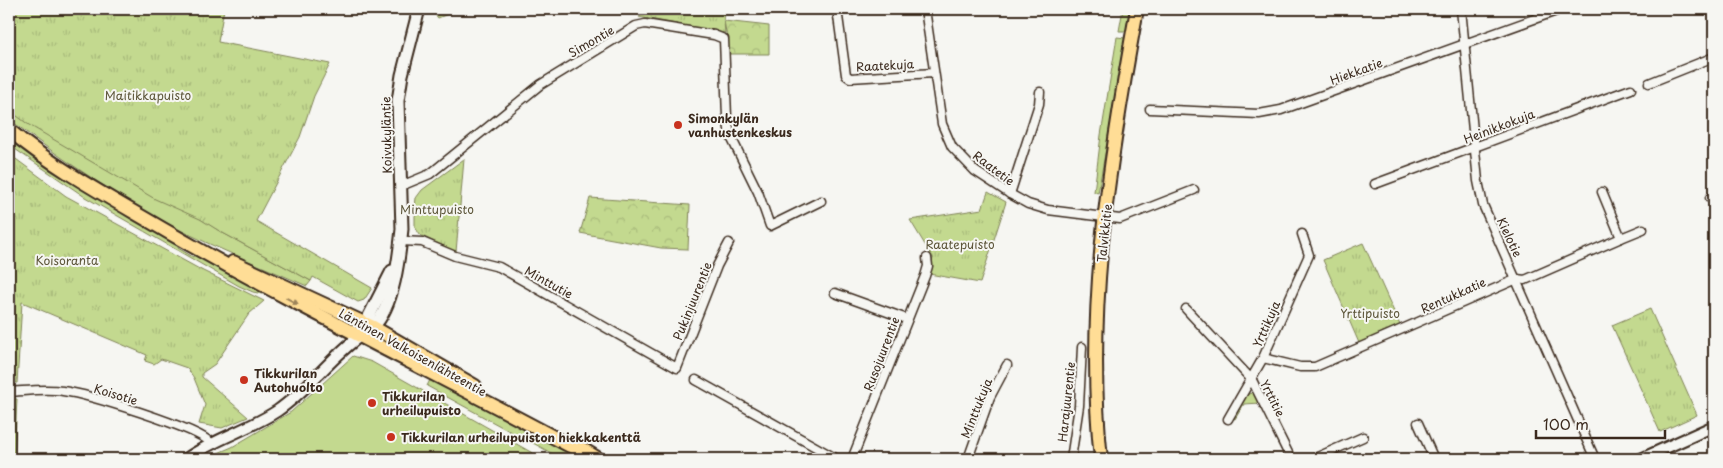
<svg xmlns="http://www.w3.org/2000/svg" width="1723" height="468" viewBox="0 0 1723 468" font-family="'Playpen Sans',sans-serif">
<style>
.grass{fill:#c3d98f;stroke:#7f8256}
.forest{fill:url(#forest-crowns);stroke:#7f8256}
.park{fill:url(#park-tufts);stroke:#7f8256}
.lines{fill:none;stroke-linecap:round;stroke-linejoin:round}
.minor-casing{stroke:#3b2a1e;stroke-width:11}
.tertiary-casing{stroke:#3b2a1e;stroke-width:14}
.secondary-casing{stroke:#3b2a1e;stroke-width:15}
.primary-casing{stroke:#3b2a1e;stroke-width:16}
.minor{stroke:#f6f6f2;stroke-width:8}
.tertiary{stroke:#f6f6f2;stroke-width:10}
.secondary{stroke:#f6f6f2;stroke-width:11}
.primary{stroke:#ffdd96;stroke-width:12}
.oneway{fill:#9d845a}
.poi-dot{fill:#c8321e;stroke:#f6f6f2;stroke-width:2}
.labels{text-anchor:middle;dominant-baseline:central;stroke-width:4;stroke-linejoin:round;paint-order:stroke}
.street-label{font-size:12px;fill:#3b2a1e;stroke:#f6f6f2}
.park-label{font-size:12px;fill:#5d563a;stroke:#f6f6f2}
.poi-label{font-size:12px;font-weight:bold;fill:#3b2a1e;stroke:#f6f6f2;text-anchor:start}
</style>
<defs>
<pattern id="forest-crowns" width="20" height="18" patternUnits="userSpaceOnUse" patternTransform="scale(1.25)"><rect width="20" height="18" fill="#c3d98f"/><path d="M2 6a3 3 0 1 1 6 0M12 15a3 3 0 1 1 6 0" fill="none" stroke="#a8ba7b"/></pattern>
<pattern id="park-tufts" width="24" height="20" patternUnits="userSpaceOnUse" patternTransform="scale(1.25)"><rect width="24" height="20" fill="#c3d98f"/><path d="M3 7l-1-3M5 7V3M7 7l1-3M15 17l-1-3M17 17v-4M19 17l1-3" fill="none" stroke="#a8ba7b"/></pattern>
</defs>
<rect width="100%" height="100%" fill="#f6f6f2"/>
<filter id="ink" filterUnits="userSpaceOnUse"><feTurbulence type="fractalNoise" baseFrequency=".02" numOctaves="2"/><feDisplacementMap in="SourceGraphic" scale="10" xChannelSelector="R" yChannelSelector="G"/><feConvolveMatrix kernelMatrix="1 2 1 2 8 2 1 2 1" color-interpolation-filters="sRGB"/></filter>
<g filter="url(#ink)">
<g class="grass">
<polygon points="1123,9 1130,9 1126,31 1119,31"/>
<polygon points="1117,37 1125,38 1125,42 1098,193 1094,192 1101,135"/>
<path d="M9,94L221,232L311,281L307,286C264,267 220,250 178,229C118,197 62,160 9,119Z"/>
<polygon points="9,136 179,245 178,248 193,257 195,253 268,295 253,292 239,286 85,197 9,145"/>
<polygon points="353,356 372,362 543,459 204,459 232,447 291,412"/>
<polygon points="431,378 527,429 522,438 427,386"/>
<polygon points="1254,392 1261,403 1244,404 1235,419 1233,418 1246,395"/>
<polygon points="539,434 582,456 588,459 562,459 533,443"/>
</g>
<g class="forest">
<polygon points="724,21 769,26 769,54 730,54"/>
<polygon points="590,198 690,205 688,249 661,248 580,233"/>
</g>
<g class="park">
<polygon points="9,9 224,9 218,42 330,64 314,96 300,137 256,221 372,288 364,300 358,302 313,277 311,281 221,232 200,219 155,199 29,125 9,110"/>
<polygon points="431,9 460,9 438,18"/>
<polygon points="653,9 723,9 725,33 639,17"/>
<polygon points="9,154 66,196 203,271 264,301 249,314 215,364 202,373 202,377 248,417 222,428 199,424 205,405 194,378 187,368 161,359 154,364 145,361 147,355 22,302 17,383 9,383"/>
<polygon points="464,159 456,252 420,235 415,227 415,207 416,198 422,190"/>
<polygon points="988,192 1006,202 980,283 929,274 933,258 910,220 982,209"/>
<polygon points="1363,243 1400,325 1359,343 1323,260"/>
<polygon points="1650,309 1697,415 1660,432 1612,325"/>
<polygon points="9,399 17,399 14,459 9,459"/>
</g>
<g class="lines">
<defs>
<g id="minor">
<polyline points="837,9 846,75 850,78 934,73"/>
<polyline points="925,9 942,124 952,147 975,171 1010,194 1028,204 1048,210 1120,219 1194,190"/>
<polyline points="1461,9 1478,181 1483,205 1595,459"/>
<polyline points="1649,83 1714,57"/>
<polyline points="1150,109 1259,114 1281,110 1562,9"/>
<polyline points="1375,184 1631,89"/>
<polyline points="401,186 430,174 540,85 636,26 645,24 714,35 724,39 727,117 730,135 758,192 770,226 821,201"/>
<polyline points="1010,194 1039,104 1040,92"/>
<polyline points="1710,198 1714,196"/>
<polyline points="1621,238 1643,229"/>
<polyline points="401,241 422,242 455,256 499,267 677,368 717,266 729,243"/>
<polyline points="835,293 907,319"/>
<polyline points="1186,309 1252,380 1291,459"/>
<polyline points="1263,358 1300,367 1315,367 1517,279 1525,280 1621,238 1602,192"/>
<polyline points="696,380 837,459"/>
<path d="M9,392C27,391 45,388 63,391C87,394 198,428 211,443"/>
<polyline points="1228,419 1263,358 1309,255 1302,234"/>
<polyline points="1418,423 1434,459"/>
<polyline points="852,459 925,276 928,266 927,258"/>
<polyline points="968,459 990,397 1007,365"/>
<polyline points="1071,459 1079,406 1082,347"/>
<polyline points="1313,459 1363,437"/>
</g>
<g id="tertiary">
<path d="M186,459C214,439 248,430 277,411C308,390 330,358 360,336"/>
<polyline points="1641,459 1714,426"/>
</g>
<g id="secondary">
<polyline points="362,330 392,271"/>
<path d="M360,336C364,334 370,331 373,327C394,306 399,258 402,229L398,101L402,75L419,9"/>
</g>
<g id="primary">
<path d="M9,130C57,170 114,200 168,232C299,308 437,374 570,446L586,452"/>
<polyline points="233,262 373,327 475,386"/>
<polyline points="581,448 599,459"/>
<path d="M1101,459C1085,309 1110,156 1137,9"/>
</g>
</defs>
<use href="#minor" class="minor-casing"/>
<use href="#tertiary" class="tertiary-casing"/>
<use href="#secondary" class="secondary-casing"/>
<use href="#primary" class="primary-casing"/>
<use href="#minor" class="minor"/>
<use href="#tertiary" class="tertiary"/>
<use href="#secondary" class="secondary"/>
<use href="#primary" class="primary"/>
</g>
<defs><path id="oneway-solid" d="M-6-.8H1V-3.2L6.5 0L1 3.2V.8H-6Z" transform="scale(1.25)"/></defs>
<use class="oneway" href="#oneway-solid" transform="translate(292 301) rotate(28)"/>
</g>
<g class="poi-dot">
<circle cx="678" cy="125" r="5"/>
<circle cx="244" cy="380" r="5"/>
<circle cx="372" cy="403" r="5"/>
<circle cx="391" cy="437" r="5"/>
</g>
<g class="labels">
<g class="street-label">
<text transform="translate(591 41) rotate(-30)">Simontie</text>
<text transform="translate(885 65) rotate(-3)">Raatekuja</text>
<text transform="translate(1356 71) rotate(-20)">Hiekkatie</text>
<text transform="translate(1499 126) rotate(-21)">Heinikkokuja</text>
<text transform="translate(386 135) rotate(-91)">Koivukyläntie</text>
<text transform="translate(994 168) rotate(37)">Raatetie</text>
<text transform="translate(1104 233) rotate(-84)">Talvikkitie</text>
<text transform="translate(1510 237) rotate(65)">Kielotie</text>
<text transform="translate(549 282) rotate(29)">Minttutie</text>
<text transform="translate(1453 295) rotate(-24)">Rentukkatie</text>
<text transform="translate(692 301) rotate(-68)">Pukinjuurentie</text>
<text transform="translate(1266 324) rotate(-66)">Yrttikuja</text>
<text transform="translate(413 352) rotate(29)">Läntinen Valkoisenlähteentie</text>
<text transform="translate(881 354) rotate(-69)">Rusojuurentie</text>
<text transform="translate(116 394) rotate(17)">Koisotie</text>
<text transform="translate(1273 398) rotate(63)">Yrttitie</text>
<text transform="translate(1066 402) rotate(-84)">Harajuurentie</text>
<text transform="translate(976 408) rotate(-68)">Minttukuja</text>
</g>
<g class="park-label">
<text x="148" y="95">Maitikkapuisto</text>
<text x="437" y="209">Minttupuisto</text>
<text x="960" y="244">Raatepuisto</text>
<text x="67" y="260">Koisoranta</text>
<text x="1370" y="313">Yrttipuisto</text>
</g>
<g class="poi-label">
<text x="688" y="118">Simonkylän<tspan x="688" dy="14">vanhustenkeskus</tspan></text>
<text x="254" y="373">Tikkurilan<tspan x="254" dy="14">Autohuolto</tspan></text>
<text x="382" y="396">Tikkurilan<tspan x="382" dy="14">urheilupuisto</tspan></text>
<text x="401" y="437">Tikkurilan urheilupuiston hiekkakenttä</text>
</g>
</g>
<rect width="1723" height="468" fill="none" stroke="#f6f6f2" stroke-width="30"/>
<rect x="15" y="15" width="1693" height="438" fill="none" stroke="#3b2a1e" stroke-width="2" filter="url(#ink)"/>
<path d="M1536 430v8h129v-8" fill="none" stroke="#3b2a1e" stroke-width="2.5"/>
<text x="1543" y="430" font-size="15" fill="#3b2a1e" stroke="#f6f6f2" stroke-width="4" paint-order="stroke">100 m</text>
</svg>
